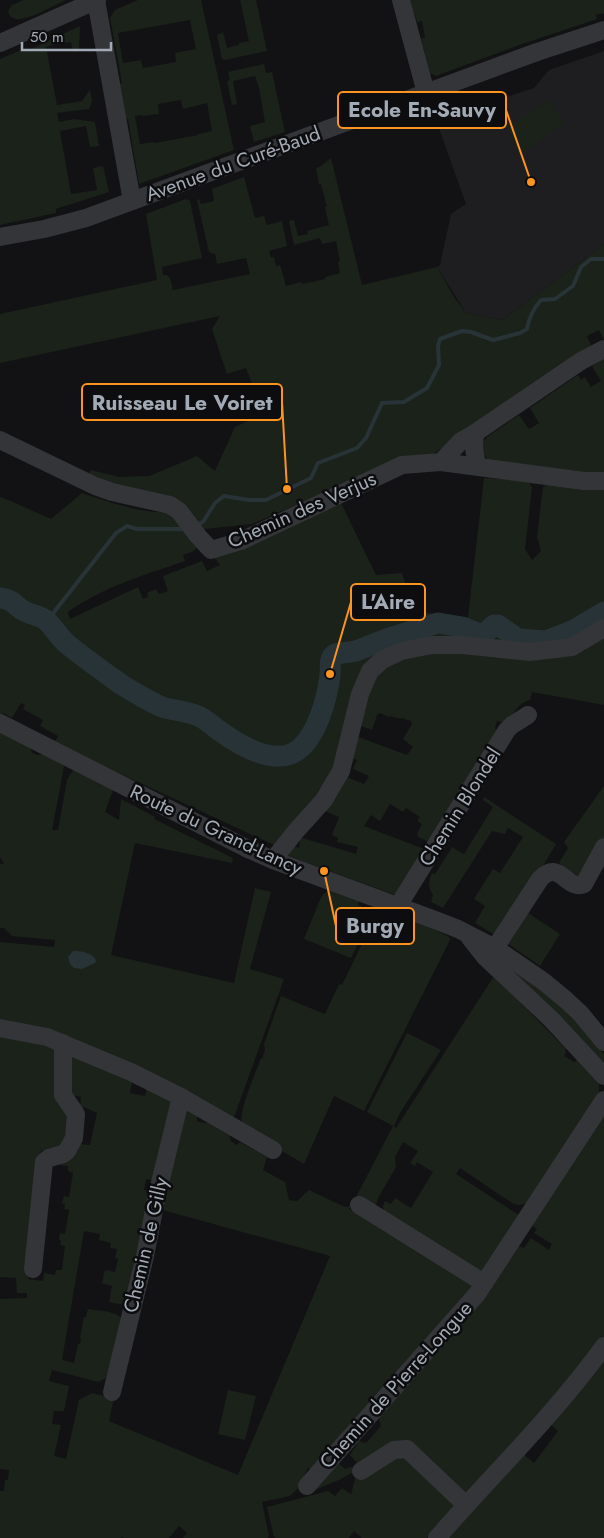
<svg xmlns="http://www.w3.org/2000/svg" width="604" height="1538" viewBox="0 0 604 1538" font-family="Jost,sans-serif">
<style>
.built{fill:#1e1e21}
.green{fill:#1a221a;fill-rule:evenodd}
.water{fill:#283338}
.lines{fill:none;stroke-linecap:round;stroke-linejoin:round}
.stream{stroke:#283338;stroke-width:4}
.river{stroke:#283338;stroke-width:21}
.minor{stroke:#333539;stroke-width:18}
.labels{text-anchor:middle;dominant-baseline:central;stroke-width:5;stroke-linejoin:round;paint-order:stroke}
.street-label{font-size:20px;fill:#a2abb5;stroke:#0d0d0f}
.leader{fill:none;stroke:#fe9420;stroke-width:2}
.callout-dot{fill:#fe9420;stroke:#0d0d0f;stroke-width:2}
.callout{fill:#0d0d0f;stroke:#fe9420;stroke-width:2}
.callout-label{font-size:21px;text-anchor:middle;font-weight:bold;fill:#a2abb5}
</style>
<rect width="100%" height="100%" fill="#121214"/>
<polygon class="built" points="604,51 604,244 502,320 466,313 437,267 440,265 451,214 466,204 436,120 534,88 549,70"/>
<g class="green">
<path d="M24,0H66C55,5 27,21 16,19C11,18 9,15 8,11L12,5Z"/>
<path d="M138,0H201L234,150L139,184L128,119H123L116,84L122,83L110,18L115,10ZM190,20L196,49L175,53L176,62L143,68L141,60L123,63L118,33ZM181,100L183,109L207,103L212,131L198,134V135L155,143L154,142L140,144L135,116L142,115L143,116L159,114L158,104Z"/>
<polygon points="240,0 256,0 267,51 225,60 222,59 217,35 223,32 227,48 239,45 239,43 249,41"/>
<polygon points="410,0 604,0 604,13 596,15 597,19 525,43 436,76 430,73 421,39 425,37 422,21 417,22"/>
<polygon points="80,26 79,51 73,52 71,42 64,43 60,42 46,47 57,105 82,101 90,90 92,101 89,109 57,113 59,122 74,119 95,122 99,146 90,147 86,126 60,131 71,194 97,190 93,168 103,166 109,192 56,209 56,213 0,225 0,59 26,48 27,51"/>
<polygon points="264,64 266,73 272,72 285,132 254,142 250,126 265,122 259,88 255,76 233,81 237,104 232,105 227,81 230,80 228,72"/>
<polygon points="549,100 565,123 523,152 507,128"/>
<path d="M331,158L362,285L437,267L454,297L466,313L502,320L604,244V340L599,330L587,336L591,345L588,350L427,458L399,460L252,524L186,531L193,544L198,547L192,552L183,555L185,561C145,575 102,587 68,612L70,619L138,587L143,599L148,597L147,593L156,589L159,594L168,591L163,576L202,561L207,571L220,565L214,557L341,503L376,575L402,573L411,601L428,613L468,617L484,478L527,480L532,487L525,549L532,560L541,551L537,537L543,487L550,482L604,489V625L570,645L384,655L337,773L305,814L274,845L54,743L58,736L40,726L43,720L23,709L25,705L21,703L12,718L3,713L1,716L0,715V497L11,501L51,519L82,493C107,501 141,514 168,512L85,478L91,470L119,477L149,476L197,456L215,471L235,427L264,414L246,368L227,374L212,329L220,316L0,363V314L157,280L146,214L186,199L190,201L202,258L162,267L163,275H167L170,278L173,290L250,274L246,258L217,264L215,254L209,252L197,200L199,199L201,204L214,201L212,189L244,177L255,218L264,216L267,225L282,221L287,246L269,251L271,258L274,257L276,266L280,265L286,286L301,282L302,284L325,279V277L340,273L338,262L340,261L336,241L322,244L320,238L294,245L289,221L294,220L298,236L308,234L307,231L329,225L325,207H327L321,184H319L316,168L321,166Z"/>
<path d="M604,359V474L560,473L488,461C482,452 480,445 487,437L519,415L529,429L539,423L530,408L578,375L581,380L585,377L591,387L601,381L592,366Z"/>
<path d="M604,631V705L532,692L530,700C518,703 514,713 507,723L497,721L495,728L501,732L432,841H427L418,837L417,834L422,824L417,821L420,817L406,808L403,812L390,804L380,821L371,815L364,826L424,849L398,896L283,854L293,846L299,848L300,841L296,836L356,854L358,847L337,842L338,838L332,835L339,817L322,810L342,775L364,784L369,776L353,769L357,760L347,757L353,735L407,755L413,747L403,739L412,724L411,721L401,718V719L390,716L389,717L380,713L377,715L372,730L356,724L370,680L391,660L456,649L534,656L585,651L586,643Z"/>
<polygon points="0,731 30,746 32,753 37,755 43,754 62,763 64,767 52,830 58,830 67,780 71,773 74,770 113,790 105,812 119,820 121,799 155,817 154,819 233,858 232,863 135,843 111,955 234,983 255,888 271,892 250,969 284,979 233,1120 0,1023 0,942 54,947 55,940 12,936 4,928 0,928 0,864 4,864 0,857"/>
<polygon points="604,786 604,839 581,878 559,863 568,848 564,842"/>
<path d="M484,797L556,844L537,876L497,936L475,923L485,906L474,899L493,869L500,873L523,837L508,828L505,834L492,831L443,908L431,902L433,895C428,887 428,882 432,873L435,874L452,847L464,854L493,807L483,800Z"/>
<polygon points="330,890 359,900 358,905 373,912 351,958 304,939 322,895"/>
<path d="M380,907L422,923L449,937L450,940L364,1111L334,1096L304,1164L280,1150L242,1123C238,1112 256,1072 261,1058L262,1059L265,1050L264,1044L281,996L325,1014L339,984L342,985Z"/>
<polygon points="525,911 560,934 540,966 507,943"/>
<polygon points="494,960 527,977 558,1002 582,1027 604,1054 604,1071"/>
<polygon points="494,976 565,1048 566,1052 564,1056 574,1062 578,1060 599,1082 599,1095 531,1203 518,1205 512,1203 460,1168 456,1174 522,1217 487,1271 476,1273 384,1213 383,1206 385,1201 391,1204 395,1198 411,1208 433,1172 417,1162 415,1166 410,1163 418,1151 403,1142 395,1157 396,1167 378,1198 375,1209 356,1197 393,1126 367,1112 407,1033 441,1050 400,1113 394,1126 396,1128"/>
<path d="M0,1031L34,1037L59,1046L61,1053L59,1103L72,1115C70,1126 71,1146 57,1150C53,1152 46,1151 41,1151L28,1279L43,1281L44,1273L55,1275L56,1270H62L65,1246L60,1245L61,1240H59L60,1233L65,1234L69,1210L64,1209L65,1204L62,1203L64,1196L69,1197L73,1173L68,1171V1166L54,1164C66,1159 72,1155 78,1144L90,1145L97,1113L86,1108L80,1106L81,1097L66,1094L65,1048L133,1077L130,1093L145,1096L147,1087L150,1085L166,1095L175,1110L157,1181L146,1179L144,1190L155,1193L128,1303L124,1305L109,1302L112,1286L102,1283L105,1270L115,1272L118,1259L115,1258L117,1249L110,1248L111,1243L99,1240L100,1234L84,1231L62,1360L74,1363L78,1344H80L81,1338L80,1337L84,1317H86L88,1309C99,1311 119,1310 124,1322L112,1375L98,1382L52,1370L49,1381L69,1386L64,1411H54L52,1424L61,1425L54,1456L66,1459L79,1400L92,1393L114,1398L109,1421L238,1475L330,1256L159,1209L184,1104L197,1112V1121L204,1123H208L229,1135L231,1141L237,1145L240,1142L267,1157L263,1170L285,1182L289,1200L297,1201L309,1190L345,1207L351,1206L349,1209L388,1234L390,1231L472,1282L473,1291L314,1471L308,1468L304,1476L308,1478L290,1496L262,1502L269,1536L268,1538H183L187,1533L179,1526L169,1538H124L122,1537L120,1538H0V1491H4L5,1480H8L9,1470L0,1469V1299L27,1298V1293H17L16,1278L0,1277Z"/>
<polygon points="604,1109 604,1336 601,1341 470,1495 463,1495 413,1447 363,1466 357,1463 350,1455 359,1441 366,1443 381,1426 378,1415 515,1245 524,1248 531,1238 549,1250 552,1244 534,1233 537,1229 528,1223"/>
<polygon points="604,1360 604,1538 444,1538 522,1453 534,1463 558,1431 549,1423"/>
<polygon points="228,1390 256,1396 245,1440 218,1434"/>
<polygon points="404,1454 458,1508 427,1538 362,1538 354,1531 349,1538 276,1538 274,1537 267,1507 328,1491 335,1496 342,1488 351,1494 355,1479 394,1455"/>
<polygon points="336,1461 345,1469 351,1467 355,1471 341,1479 315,1490"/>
</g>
<path class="water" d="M73,951C81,951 91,952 96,960L95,963L82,969L74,968L70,964L68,957Z"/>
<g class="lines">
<g class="stream">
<path d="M195,525L203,522L215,503L224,496L249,500H266L311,478L318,463L357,448L366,438L382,403L404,402L427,388L439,365L438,346L440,339L462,331L471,332L493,340L520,333L527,329C529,317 533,309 541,300L555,299L573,286L581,267L591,259H604"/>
<polyline points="47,621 116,533 127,526 137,529 182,529 186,527"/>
</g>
<path class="river" d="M0,598C14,599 15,607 26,612C33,615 41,616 47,621C54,628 59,637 67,644C84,658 104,672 122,685C132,691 152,703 162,707C175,711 191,711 202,718C209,722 214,727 221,732C238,744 268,763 291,754C316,743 327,699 330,675C331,667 328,659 335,654L356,651L389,638L438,623L462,627L483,635L494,625H498L518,639L546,641L574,630L604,612"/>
<g class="minor">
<polyline points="96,0 132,201"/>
<polyline points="401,0 426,93"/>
<polyline points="0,43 97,0"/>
<polyline points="0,237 44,229 86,218 537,52 604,30"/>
<polyline points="0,440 95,486 112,492 170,505 179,511 198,536 211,550 241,541 402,465 441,462 584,481 604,481"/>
<polyline points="441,462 461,441 475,433"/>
<polyline points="477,466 474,448 475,433 581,361 604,349"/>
<polyline points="0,723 248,849 273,860 435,920 458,929 495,948 543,981 566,1000 580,1013 604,1042"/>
<polyline points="273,860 296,831 324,800 332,786 341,771 360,694 370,671 382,660 401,651 432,645 463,645 530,652 572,647 604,628"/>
<polyline points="398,906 507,730 512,725 528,715"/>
<polyline points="470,938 485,957 551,1019 604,1076"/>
<path d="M495,948L540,879C560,858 567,892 584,884L604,847"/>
<polyline points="0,1028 47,1037 131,1072 181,1097 273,1150"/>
<polyline points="359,1205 484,1283"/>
<polyline points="33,1269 44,1162 49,1158 63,1154 67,1151 74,1138 76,1114 63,1095 63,1043"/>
<polyline points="112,1392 145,1256 157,1195 181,1097"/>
<polyline points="361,1471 394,1450 407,1449 466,1505"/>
<polyline points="307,1486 477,1294 604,1100"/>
<path d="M437,1538C493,1474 554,1415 604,1346"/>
</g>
</g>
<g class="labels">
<g class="street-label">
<text transform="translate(233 164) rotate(-20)">Avenue du Curé-Baud</text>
<text transform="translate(302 510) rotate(-24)">Chemin des Verjus</text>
<text transform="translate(460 807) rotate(-58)">Chemin Blondel</text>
<text transform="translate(216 830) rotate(25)">Route du Grand-Lancy</text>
<text transform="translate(146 1245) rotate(-77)">Chemin de Gilly</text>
<text transform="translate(396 1385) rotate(-48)">Chemin de Pierre-Longue</text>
</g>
</g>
<path class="leader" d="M531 182L506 110M287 489L282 402M330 674L351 602M324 871L336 926"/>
<g class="callout-dot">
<circle cx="531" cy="182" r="5"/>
<circle cx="287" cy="489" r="5"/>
<circle cx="330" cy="674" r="5"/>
<circle cx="324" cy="871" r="5"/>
</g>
<g class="callout">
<rect x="338" y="92" width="168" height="36" rx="5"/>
<rect x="82" y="384" width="200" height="36" rx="5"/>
<rect x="351" y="584" width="74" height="36" rx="5"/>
<rect x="336" y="908" width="78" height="36" rx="5"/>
</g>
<g class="callout-label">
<text x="422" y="117">Ecole En-Sauvy</text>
<text x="182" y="410">Ruisseau Le Voiret</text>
<text x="388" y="609">L'Aire</text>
<text x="375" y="933">Burgy</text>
</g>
<path d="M22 42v8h89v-8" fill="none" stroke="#a2abb5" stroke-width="2.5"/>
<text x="30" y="42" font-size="15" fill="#a2abb5" stroke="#0d0d0f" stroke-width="4" paint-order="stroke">50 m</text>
</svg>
